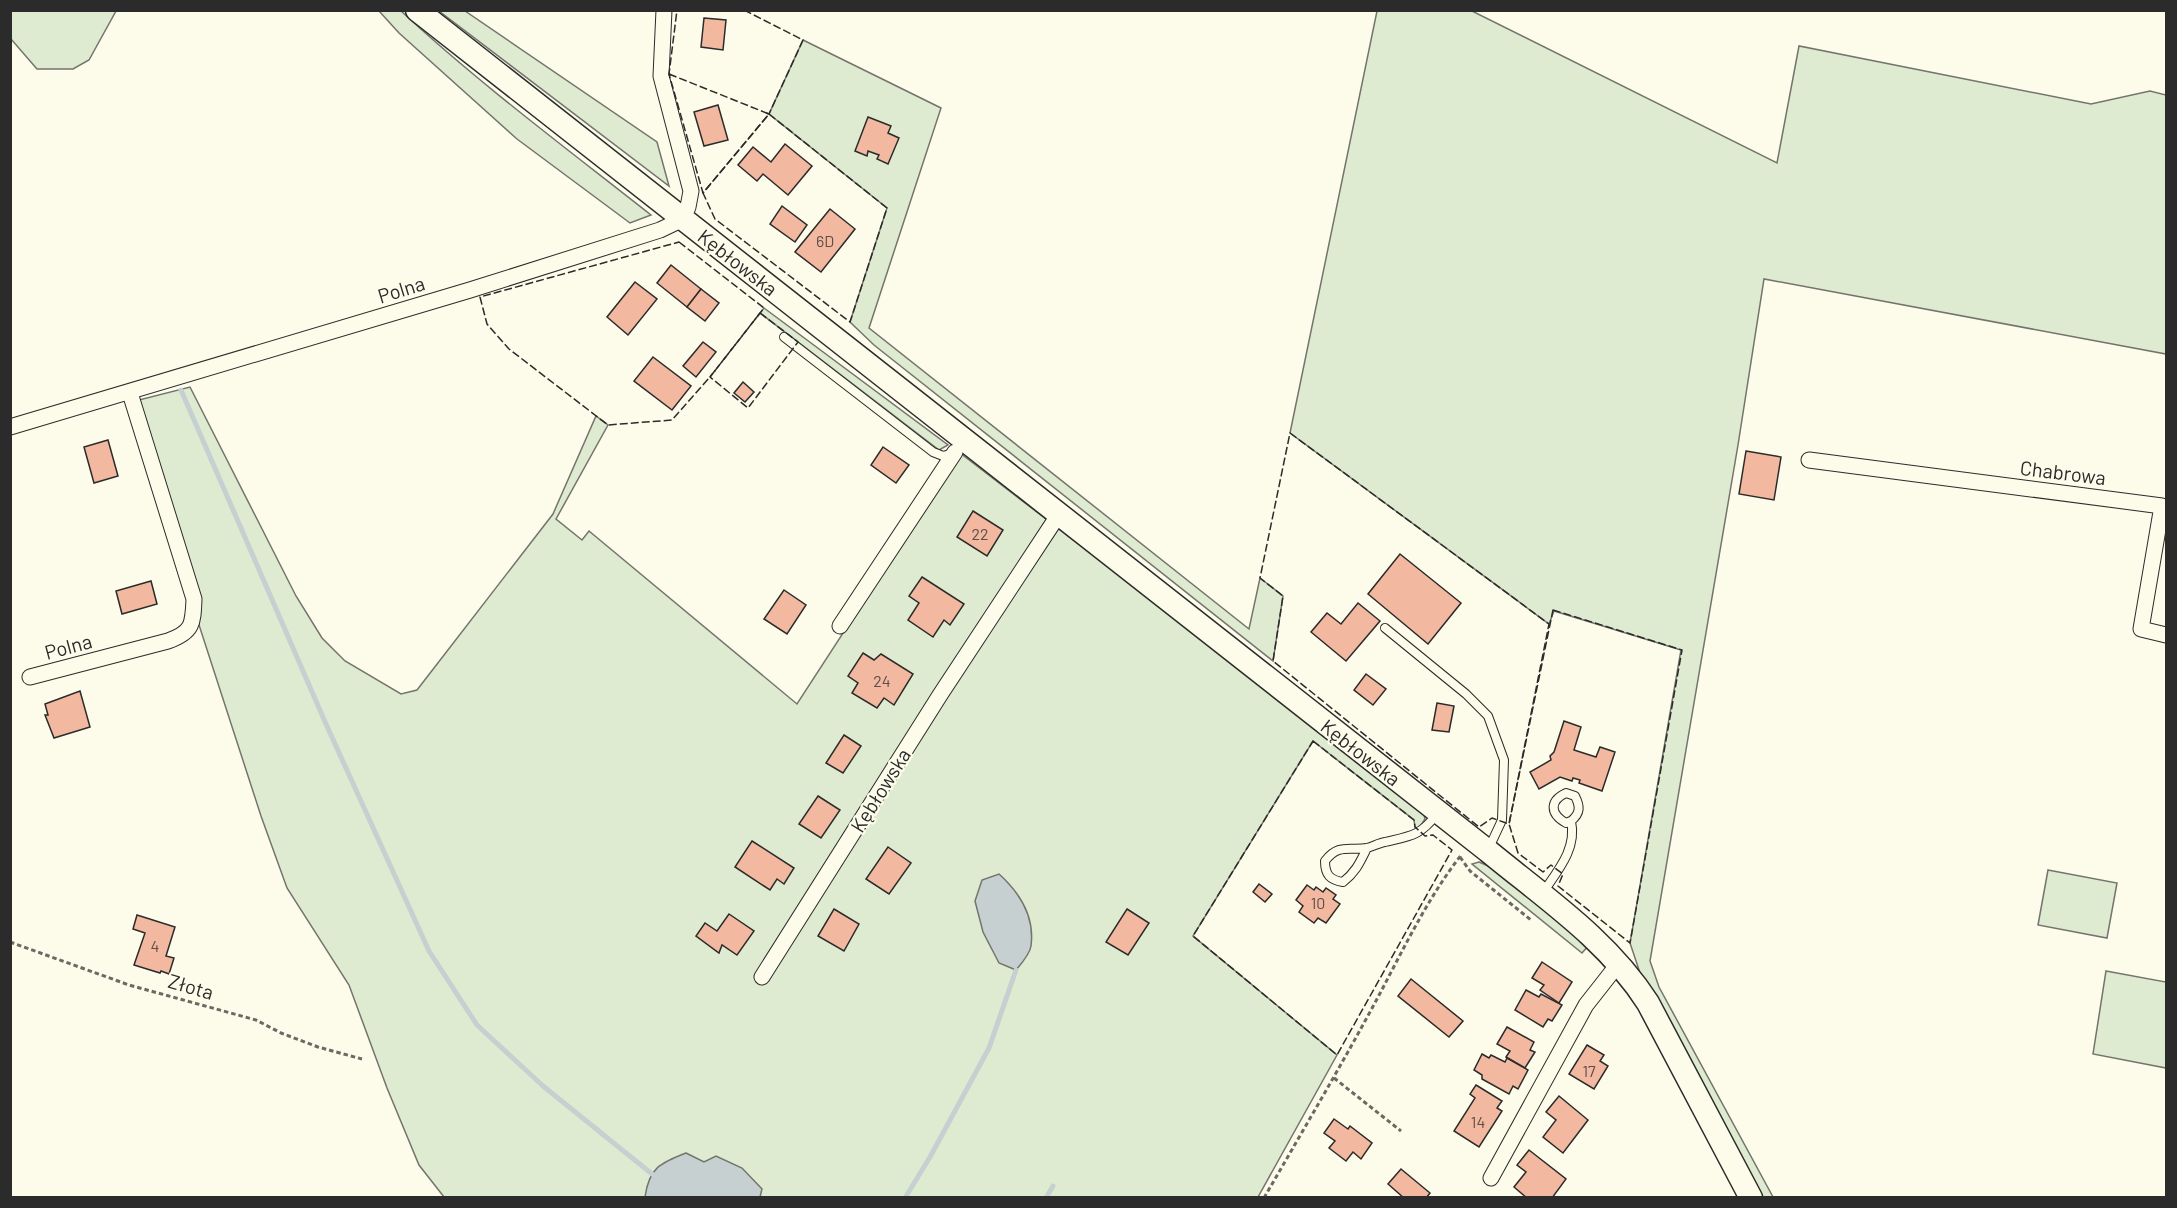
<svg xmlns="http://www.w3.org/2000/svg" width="2177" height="1208" viewBox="0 0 2177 1208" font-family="Barlow,sans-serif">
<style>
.green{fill:#deebd1;stroke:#74746e;stroke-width:1.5}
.water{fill:#c7d0d0;stroke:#74746e;stroke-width:1.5}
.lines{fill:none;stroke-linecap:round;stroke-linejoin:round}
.stream{stroke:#c7d0d0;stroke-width:5}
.building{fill:#f2b8a0;stroke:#2b2b2b;stroke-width:1.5}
.lane-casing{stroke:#2b2b2b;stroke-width:10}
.street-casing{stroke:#2b2b2b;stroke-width:17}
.secondary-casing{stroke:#2b2b2b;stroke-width:25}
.path{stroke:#6a6964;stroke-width:3;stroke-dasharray:4.5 3;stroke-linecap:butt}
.lane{stroke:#fdfbea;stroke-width:8}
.street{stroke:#fdfbea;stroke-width:15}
.secondary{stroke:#fdfbea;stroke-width:22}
.fence{stroke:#2b2b2b;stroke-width:1.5;stroke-dasharray:8 3;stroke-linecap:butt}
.labels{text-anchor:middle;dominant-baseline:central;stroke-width:4.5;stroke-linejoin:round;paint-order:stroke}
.number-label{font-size:16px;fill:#5d4e48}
.street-label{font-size:20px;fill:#2b2b2b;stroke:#fdfbea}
</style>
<rect width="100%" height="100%" fill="#fdfbea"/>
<g class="green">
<polygon points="10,11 11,10 116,11 89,60 73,69 37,69 11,39"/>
<path d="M379,11H401C480,84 566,148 651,215L630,223L517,139L399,33Z"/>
<polygon points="439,11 465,11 657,142 669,186"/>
<polygon points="1377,11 1472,11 1777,163 1799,46 2091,104 2150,91 2166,95 2166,354 1764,279 1738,445 1650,961 1659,987 1773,1197 1762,1197 1640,973 1630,943 1681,650 1554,611 1549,624 1290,433"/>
<polygon points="803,40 941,108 869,328 1249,629 1260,578 1283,596 1273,661 874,345 850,322 887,208 769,114"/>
<polygon points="764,308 948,445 939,450 760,313"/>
<polygon points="190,387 296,596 322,638 345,661 401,694 417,690 553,514 596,416 608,425 556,519 582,540 589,531 797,704 960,453 1320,729 1424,814 1425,819 1418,830 1415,827 1414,820 1313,741 1193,936 1337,1055 1258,1197 444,1197 419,1165 387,1088 349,985 287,888 261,816 127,403"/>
<polygon points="1479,862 1493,868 1589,945 1582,953 1472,864"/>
<polygon points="2048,870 2117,883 2107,938 2038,925"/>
<polygon points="2106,971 2166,982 2166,1068 2093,1054"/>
</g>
<g class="water">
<path d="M999,874C1020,893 1035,916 1031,946C1030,954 1021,964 1016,970L999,963L983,932L975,901L982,880Z"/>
<path d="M686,1153L704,1162L716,1156L742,1168L762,1189L760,1197H645C649,1168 660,1163 686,1153Z"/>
</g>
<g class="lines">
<g class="stream">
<polyline points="181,390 326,724 429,951 477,1025 543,1086 652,1174"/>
<polyline points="905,1198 930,1157 989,1048 1016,970"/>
<polyline points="1046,1198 1053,1186"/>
</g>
</g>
<g class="building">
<polygon points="704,18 726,20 723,50 701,47"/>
<polygon points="718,105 728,140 704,146 694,112"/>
<polygon points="868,117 891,126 888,133 899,138 888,164 877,159 879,155 868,151 867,156 855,151"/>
<polygon points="785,144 812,166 788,195 763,174 757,181 738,165 753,147 771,162"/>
<polygon points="782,206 807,225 795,242 770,224"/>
<polygon points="830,209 855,229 821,272 795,252"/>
<polygon points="671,265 701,289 687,307 657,283"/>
<polygon points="635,282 657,299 628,335 607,317"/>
<polygon points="701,289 719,303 705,321 687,307"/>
<polygon points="703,342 716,352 696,377 683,366"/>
<polygon points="653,357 691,386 672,410 634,381"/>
<polygon points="743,382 754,392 745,402 734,393"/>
<polygon points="108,440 118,476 94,483 84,447"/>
<polygon points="883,447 909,465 896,483 871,465"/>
<polygon points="1746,451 1781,457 1774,500 1739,494"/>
<polygon points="973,511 1003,530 987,556 957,537"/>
<polygon points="1400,554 1461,603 1428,644 1368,594"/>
<polygon points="922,577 964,604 950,625 944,620 933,637 908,620 919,603 909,596"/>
<polygon points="151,581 157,604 122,614 116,591"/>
<polygon points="784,590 806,605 787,634 764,619"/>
<polygon points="1358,603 1380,621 1346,661 1311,632 1327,613 1341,624"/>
<polygon points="863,653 874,660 881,654 913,674 894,705 884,698 877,708 852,693 858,683 848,676"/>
<polygon points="1366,674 1386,689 1373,705 1354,690"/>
<polygon points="80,691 90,727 54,738 45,715 48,715 45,704"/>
<polygon points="1437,703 1454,706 1449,732 1432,730"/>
<polygon points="1564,721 1581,727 1574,750 1596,757 1600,747 1615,752 1602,791 1579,783 1580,780 1573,778 1572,781 1560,777 1539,789 1530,772 1551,760 1550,756 1554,752"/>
<polygon points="844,735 861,746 843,773 826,763"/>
<polygon points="818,796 840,810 821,838 799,824"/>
<polygon points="752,841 794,868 784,884 777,879 770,890 735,867"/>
<polygon points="888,847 911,863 889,894 866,879"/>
<polygon points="1259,884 1272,894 1265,902 1253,892"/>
<polygon points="1307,885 1314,890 1316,887 1323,892 1326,888 1336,895 1333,899 1340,904 1326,923 1318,918 1314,923 1299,912 1303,906 1296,900"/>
<polygon points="834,909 859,924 844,951 818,936"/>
<polygon points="1127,909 1149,923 1128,955 1106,942"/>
<polygon points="729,914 754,931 737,955 722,945 719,953 696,936 705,923 717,931"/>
<polygon points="137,915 175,927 166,956 174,958 169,974 161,971 160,973 134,965 145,933 133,929"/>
<polygon points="1542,962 1572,982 1559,1003 1540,990 1544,985 1532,978"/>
<polygon points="1411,979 1463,1021 1449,1037 1398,996"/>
<polygon points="1526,990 1539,997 1541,994 1562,1005 1552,1021 1548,1019 1543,1027 1515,1010"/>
<polygon points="1507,1027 1534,1042 1530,1050 1535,1052 1525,1068 1506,1057 1510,1051 1497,1044"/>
<polygon points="1587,1045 1604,1055 1600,1061 1608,1066 1594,1089 1569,1074"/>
<polygon points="1482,1054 1489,1058 1491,1055 1505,1062 1507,1058 1528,1070 1518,1089 1513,1086 1509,1094 1482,1079 1482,1075 1474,1070"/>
<polygon points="1476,1085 1502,1101 1497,1108 1502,1111 1479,1147 1454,1131 1475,1098 1470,1094"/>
<polygon points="1559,1096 1588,1120 1563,1153 1543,1137 1556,1120 1546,1112"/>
<polygon points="1334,1119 1348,1129 1350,1126 1372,1143 1361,1159 1353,1152 1346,1161 1329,1148 1335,1141 1324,1133"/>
<polygon points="1529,1150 1566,1179 1552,1198 1527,1198 1514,1187 1526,1172 1517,1165"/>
<polygon points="1401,1169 1430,1193 1426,1198 1404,1198 1388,1184"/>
</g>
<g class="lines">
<defs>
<g id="lane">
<polyline points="784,337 933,452 943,456 953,453"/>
<polyline points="1385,628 1466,694 1488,716 1504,760 1502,820 1488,850"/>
<path d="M1367,848C1360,862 1356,872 1343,882C1330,880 1325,875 1325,861C1339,843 1349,851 1367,848C1374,846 1379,843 1385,842C1411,836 1420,836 1437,814"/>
<path d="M1544,891C1559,869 1577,848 1571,821C1581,813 1580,806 1575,796L1566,793C1549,801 1550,814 1566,823L1571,821"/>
</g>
<g id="street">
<polyline points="10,427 470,290 660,230 683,219 688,207 691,191 661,76 664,10"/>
<polyline points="1809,460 2162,506 2141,629 2166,635"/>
<polyline points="840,626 955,452"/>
<path d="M30,677L168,641C193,632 193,624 194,599L130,393"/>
<polyline points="762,977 940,695 1059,514"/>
<polyline points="1491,1178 1586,1005 1619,963"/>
</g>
<path id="secondary" d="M417,10L1488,851C1545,898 1608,940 1648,1003L1751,1198"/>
</defs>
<use href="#lane" class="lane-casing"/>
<use href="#street" class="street-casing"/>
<use href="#secondary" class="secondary-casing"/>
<g class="path">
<polyline points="1460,857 1470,871 1531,920"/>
<polyline points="10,942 129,985 256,1020 281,1033 318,1047 362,1059"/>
<polyline points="1334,1078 1401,1131"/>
<path d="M1264,1198C1302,1132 1341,1066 1377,999C1403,950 1428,897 1462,854"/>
</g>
<use href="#lane" class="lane"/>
<use href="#street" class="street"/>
<use href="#secondary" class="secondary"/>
<g class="fence">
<polyline points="744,10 803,40 769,114 766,113"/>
<polygon points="669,74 769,114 703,193"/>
<polyline points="671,75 669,74 677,10"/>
<polygon points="769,114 887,208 850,322 715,219 703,193"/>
<polygon points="679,242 764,308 710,377 672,420 608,425 509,349 487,324 480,297"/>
<polygon points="760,313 798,342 748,408 710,377"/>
<polygon points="1290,433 1549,624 1509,824 1492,818 1479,827 1273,661 1283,596 1260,578"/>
<polygon points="1553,610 1682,650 1630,943 1558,886 1563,874 1551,865 1543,872 1518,853 1509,824"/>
<polygon points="1313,741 1414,820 1415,827 1425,836 1433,835 1452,850 1337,1055 1193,936"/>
</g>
</g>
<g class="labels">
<g class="number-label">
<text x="825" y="240">6D</text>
<text x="980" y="533">22</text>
<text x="882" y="680">24</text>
<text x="1318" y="902">10</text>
<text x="155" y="945">4</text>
<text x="1589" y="1070">17</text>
<text x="1478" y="1121">14</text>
</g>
<g class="street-label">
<text transform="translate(738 262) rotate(38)">Kębłowska</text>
<text transform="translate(401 289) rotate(-17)">Polna</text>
<text transform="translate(2063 472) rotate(7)">Chabrowa</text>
<text transform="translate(68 646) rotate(-15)">Polna</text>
<text transform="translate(1361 752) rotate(38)">Kębłowska</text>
<text transform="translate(880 790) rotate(-58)">Kębłowska</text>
<text transform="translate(191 986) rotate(16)">Złota</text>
</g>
</g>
<rect width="2177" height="1208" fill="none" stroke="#2b2b2b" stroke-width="24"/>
</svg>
